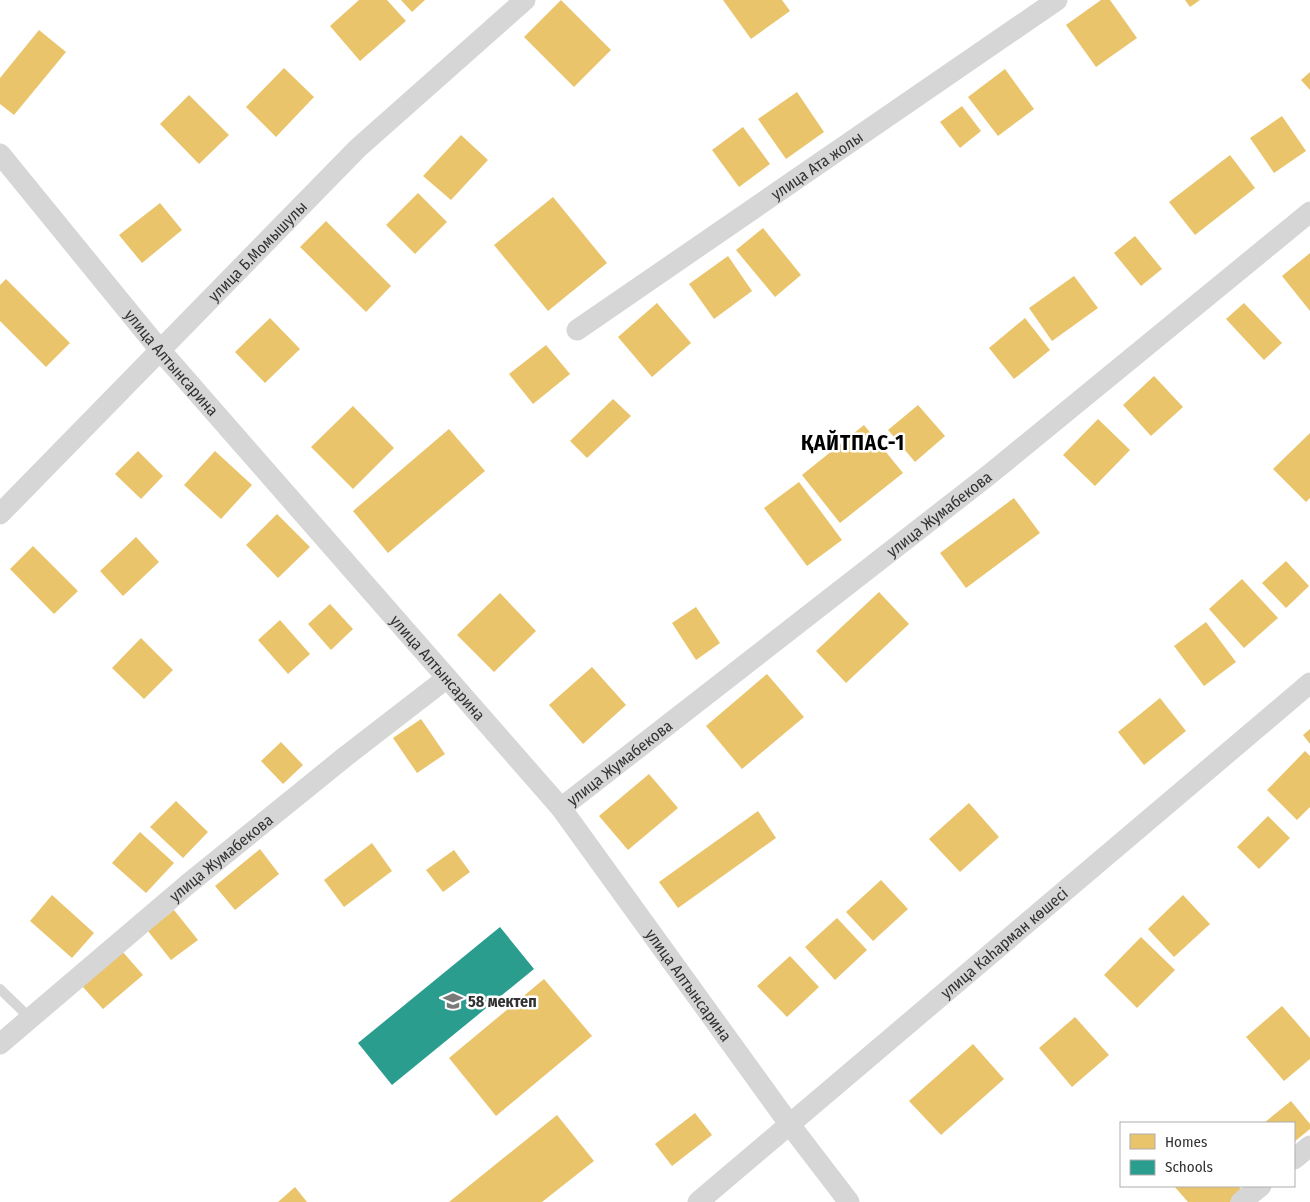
<svg xmlns="http://www.w3.org/2000/svg" width="1310" height="1202" viewBox="0 0 1310 1202" font-family="'Fira Sans Condensed',sans-serif">
<style>
.homes{fill:#e9c46a}
.schools{fill:#2a9d8f}
.lines{fill:none;stroke-linecap:round;stroke-linejoin:round}
.service{stroke:#d6d6d6;stroke-width:10}
.minor{stroke:#d6d6d6;stroke-width:21}
.labels{text-anchor:middle;dominant-baseline:central;stroke-width:5;stroke-linejoin:round;paint-order:stroke}
.street-label{font-size:16px;fill:#323232;stroke:#fff}
.poi-label{font-size:16px;font-weight:bold;fill:#323232;stroke:#fff;text-anchor:start}
.district-label{font-size:21px;font-weight:bold;letter-spacing:1px;fill:#000;stroke:#fff}
</style>
<rect width="100%" height="100%" fill="#fff"/>
<g class="homes">
<polygon points="359,0 387,0 406,21 360,61 330,26"/>
<polygon points="401,0 425,0 412,12"/>
<polygon points="561,0 611,50 574,87 524,37"/>
<polygon points="723,0 782,0 790,11 751,39"/>
<polygon points="1101,0 1110,0 1137,38 1096,67 1066,25"/>
<polygon points="1185,0 1200,0 1190,7"/>
<polygon points="39,30 66,52 14,115 0,104 0,78"/>
<polygon points="284,68 314,97 276,137 246,107"/>
<polygon points="1005,69 1034,109 998,136 968,97"/>
<polygon points="1310,72 1310,90 1301,80"/>
<polygon points="797,92 824,132 786,159 758,119"/>
<polygon points="189,95 229,135 199,164 160,124"/>
<polygon points="962,106 981,131 960,148 940,122"/>
<polygon points="1282,116 1306,151 1274,173 1250,138"/>
<polygon points="743,127 770,164 739,187 712,150"/>
<polygon points="461,135 488,160 451,200 423,176"/>
<polygon points="1230,155 1255,188 1195,235 1169,202"/>
<polygon points="418,193 447,222 415,254 386,225"/>
<polygon points="553,197 607,263 548,311 494,245"/>
<polygon points="160,203 182,230 142,263 119,235"/>
<polygon points="326,221 391,286 366,312 300,247"/>
<polygon points="763,228 801,275 775,297 736,250"/>
<polygon points="1135,236 1162,269 1141,286 1114,253"/>
<polygon points="1310,253 1310,311 1282,276"/>
<polygon points="728,256 752,291 714,319 689,284"/>
<polygon points="1074,276 1098,308 1052,341 1029,308"/>
<polygon points="6,279 70,343 46,367 0,321 0,285"/>
<polygon points="657,303 691,343 652,377 618,337"/>
<polygon points="1244,303 1282,343 1264,360 1226,319"/>
<polygon points="270,318 300,349 265,383 235,352"/>
<polygon points="1025,318 1050,350 1014,379 989,348"/>
<polygon points="546,345 570,374 533,404 509,374"/>
<polygon points="1154,376 1183,407 1151,436 1123,405"/>
<polygon points="613,399 631,416 587,458 570,441"/>
<polygon points="918,405 945,436 915,462 888,430"/>
<polygon points="353,406 394,448 353,489 311,447"/>
<polygon points="1098,419 1130,450 1095,486 1063,455"/>
<polygon points="864,425 903,473 840,523 802,475"/>
<polygon points="449,429 485,471 388,553 353,511"/>
<polygon points="1310,433 1310,498 1306,502 1273,469"/>
<polygon points="138,451 163,476 141,499 115,474"/>
<polygon points="215,451 252,485 221,519 184,485"/>
<polygon points="799,482 842,540 807,566 764,508"/>
<polygon points="1014,498 1040,533 966,588 940,553"/>
<polygon points="277,514 310,547 278,578 246,545"/>
<polygon points="136,537 159,562 123,596 100,571"/>
<polygon points="33,546 78,591 54,614 10,569"/>
<polygon points="1286,561 1309,586 1286,608 1262,583"/>
<polygon points="1242,579 1278,618 1244,648 1209,609"/>
<polygon points="879,592 909,624 846,683 816,651"/>
<polygon points="500,593 536,631 494,672 457,635"/>
<polygon points="330,604 353,629 331,650 308,624"/>
<polygon points="696,607 720,643 696,660 672,623"/>
<polygon points="280,620 310,654 288,674 258,640"/>
<polygon points="1206,622 1236,662 1204,686 1174,646"/>
<polygon points="141,638 173,670 144,699 112,668"/>
<polygon points="592,667 626,705 583,744 549,705"/>
<polygon points="767,674 804,717 742,769 706,726"/>
<polygon points="1160,698 1186,731 1144,765 1118,732"/>
<polygon points="421,719 445,754 417,773 393,738"/>
<polygon points="1310,729 1310,744 1303,735"/>
<polygon points="281,742 303,765 283,784 261,761"/>
<polygon points="1305,751 1310,756 1310,807 1297,820 1267,790"/>
<polygon points="649,774 678,808 628,850 599,816"/>
<polygon points="176,801 208,832 183,858 150,827"/>
<polygon points="969,803 999,837 960,872 929,839"/>
<polygon points="758,811 776,838 678,908 659,882"/>
<polygon points="1268,816 1290,838 1259,869 1237,847"/>
<polygon points="140,832 174,863 146,893 112,863"/>
<polygon points="372,843 392,871 344,907 324,880"/>
<polygon points="260,849 279,874 235,910 215,886"/>
<polygon points="454,850 470,872 443,892 426,870"/>
<polygon points="881,880 908,909 873,941 846,912"/>
<polygon points="52,895 94,933 72,958 30,921"/>
<polygon points="1183,895 1210,924 1174,957 1148,929"/>
<polygon points="174,910 198,940 171,960 148,931"/>
<polygon points="837,918 867,950 835,980 805,947"/>
<polygon points="1141,937 1175,970 1137,1008 1104,975"/>
<polygon points="122,951 143,975 103,1009 82,986"/>
<polygon points="790,956 819,987 787,1017 757,986"/>
<polygon points="544,979 592,1036 496,1116 449,1058"/>
<polygon points="1282,1006 1310,1038 1310,1059 1284,1081 1246,1037"/>
<polygon points="1075,1017 1109,1055 1072,1087 1039,1048"/>
<polygon points="973,1044 1004,1079 941,1135 909,1101"/>
<polygon points="1291,1101 1310,1124 1310,1129 1294,1142 1294,1123 1264,1123"/>
<polygon points="695,1113 712,1135 672,1166 655,1144"/>
<polygon points="557,1115 594,1161 542,1202 449,1202"/>
<polygon points="1174,1186 1238,1186 1243,1191 1230,1202 1188,1202"/>
<polygon points="295,1187 307,1202 278,1202"/>
</g>
<polygon class="schools" points="500,927 534,969 392,1085 358,1043"/>
<g class="lines">
<polyline class="service" points="0,989 30,1018"/>
<g class="minor">
<path id="s1" d="M0,154L160,350L561,808L790,1125L849,1202"/>
<path id="s2" d="M577,330L1057,0"/>
<path id="s3" d="M0,514L358,148L525,0"/>
<path id="s4" d="M561,808L990,474L1310,212"/>
<path id="s5" d="M0,1044L188,884L346,756L447,678"/>
<polyline points="1294,1159 1310,1146"/>
<path id="s6" d="M698,1202L1310,683"/>
<polyline points="1241,1202 1261,1186"/>
</g>
</g>
<defs>
<symbol id="school-bare" viewBox="-9 -9 18 18"><path d="M0-5L7-2L0 1L-7-2ZM-4 1L0 2.5L4 1V4Q0 6-4 4Z" fill="#7a7a7a" stroke="#fff" stroke-width="2.5" paint-order="stroke"/></symbol>
</defs>
<g fill-rule="evenodd">
<use href="#school-bare" x="439" y="987" width="28" height="28"/>
</g>
<g class="labels">
<g class="street-label">
<text stroke="none"><textPath href="#s2" startOffset="291">улица Ата жолы</textPath></text>
<text stroke="none"><textPath href="#s3" startOffset="368">улица Б.Момышулы</textPath></text>
<text stroke="none"><textPath href="#s1" startOffset="270">улица Алтынсарина</textPath></text>
<text stroke="none"><textPath href="#s4" startOffset="479">улица Жумабекова</textPath></text>
<text stroke="none"><textPath href="#s1" startOffset="675">улица Алтынсарина</textPath></text>
<text stroke="none"><textPath href="#s4" startOffset="74">улица Жумабекова</textPath></text>
<text stroke="none"><textPath href="#s5" startOffset="289">улица Жумабекова</textPath></text>
<text stroke="none"><textPath href="#s6" startOffset="401">улица Каһарман көшесі</textPath></text>
<text stroke="none"><textPath href="#s1" startOffset="1080">улица Алтынсарина</textPath></text>
</g>
<g class="poi-label">
<text x="468" y="1001">58 мектеп</text>
</g>
<g class="district-label">
<text x="853" y="443">ҚАЙТПАС-1</text>
</g>
</g>
<rect x="1120" y="1122" width="175" height="65" fill="#ffffff" stroke="#adadad"/>
<rect x="1130" y="1134" width="25" height="15" fill="#e9c46a" stroke="#adadad"/>
<text x="1165" y="1147" font-size="15" fill="#323232">Homes</text>
<rect x="1130" y="1160" width="25" height="15" fill="#2a9d8f" stroke="#adadad"/>
<text x="1165" y="1172" font-size="15" fill="#323232">Schools</text>
</svg>
